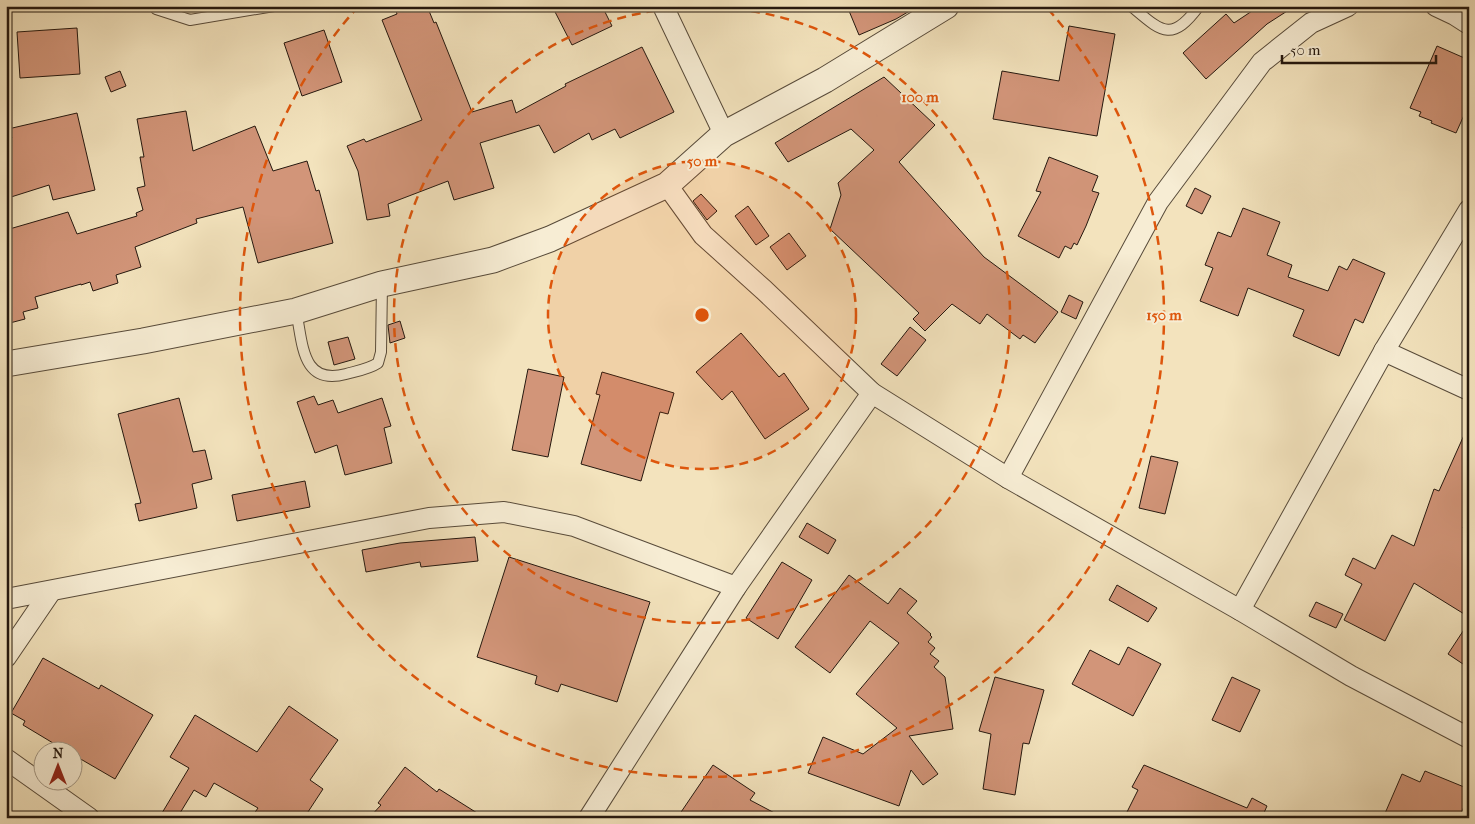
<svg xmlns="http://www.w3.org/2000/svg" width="1475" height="824" viewBox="0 0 1475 824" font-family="'IM FELL French Canon',serif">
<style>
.building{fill:#d29579;stroke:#25180f}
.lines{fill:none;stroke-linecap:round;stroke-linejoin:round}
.service-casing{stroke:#584b3a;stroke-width:12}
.minor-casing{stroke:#584b3a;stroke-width:22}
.tertiary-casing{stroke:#584b3a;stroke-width:27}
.service{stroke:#f7edd4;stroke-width:10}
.minor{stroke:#f7edd4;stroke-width:20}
.tertiary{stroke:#f7edd4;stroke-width:25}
.ring{fill:none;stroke:#de560c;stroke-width:2.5;stroke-dasharray:9 6}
.centre{fill:#de560c;stroke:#f7edd4;stroke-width:2.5}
.ring-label{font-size:15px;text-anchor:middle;font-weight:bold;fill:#de560c;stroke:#f7edd4;stroke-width:4;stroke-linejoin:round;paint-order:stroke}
</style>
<rect width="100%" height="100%" fill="#f3e3bd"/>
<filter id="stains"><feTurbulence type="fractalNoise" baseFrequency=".004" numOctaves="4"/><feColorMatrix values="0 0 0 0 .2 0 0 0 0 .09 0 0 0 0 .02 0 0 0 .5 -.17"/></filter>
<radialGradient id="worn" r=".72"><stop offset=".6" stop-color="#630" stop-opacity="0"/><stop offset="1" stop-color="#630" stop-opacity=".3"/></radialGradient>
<g class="building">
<polygon points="408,6 427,6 434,23 436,22 472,112 512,100 516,113 566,86 565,84 642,47 674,112 620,138 615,129 592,140 589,133 554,153 539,125 480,143 494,188 454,200 448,181 388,204 390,216 367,220 358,171 347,146 364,139 366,142 422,120 382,20 397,14 396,11"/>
<polygon points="552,6 602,6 612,26 572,45"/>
<polygon points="847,6 918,6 896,19 859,35"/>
<polygon points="1253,6 1295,6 1267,24 1206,79 1183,53 1226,14 1234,23 1255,9"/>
<polygon points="1069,26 1115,34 1097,136 993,119 1002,71 1059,81"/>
<polygon points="77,28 80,74 20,78 17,32"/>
<polygon points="324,30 342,82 302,96 284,43"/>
<polygon points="1437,46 1469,60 1469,104 1456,133 1431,123 1432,121 1419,116 1421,112 1410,108"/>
<polygon points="120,71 126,86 111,92 105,77"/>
<polygon points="884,77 935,125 899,162 984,257 1058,312 1035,343 1023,335 1020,339 987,314 980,324 952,304 925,331 913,319 919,313 830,229 841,195 838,183 874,150 851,129 788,162 775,143"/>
<polygon points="186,111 193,151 255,126 273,171 307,161 316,191 319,190 333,243 258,263 243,207 196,219 197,223 135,247 141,267 116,275 118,283 93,291 90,282 81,285 81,284 35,297 38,308 23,312 25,319 6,324 6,230 68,212 77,234 137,216 136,213 143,210 137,188 145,186 140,157 144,157 137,119"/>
<polygon points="77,113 95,190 53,200 49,185 11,197 6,182 6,140 12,138 8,129"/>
<polygon points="1049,157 1098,176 1092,191 1099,193 1086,226 1077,245 1074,243 1071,249 1065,246 1059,258 1018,236 1041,192 1036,191"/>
<polygon points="1195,188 1211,196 1202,214 1186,206"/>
<polygon points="701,194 717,211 707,220 693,201"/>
<polygon points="748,206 769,236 756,245 735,216"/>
<polygon points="1243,208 1280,222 1267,255 1292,265 1288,277 1328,291 1339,266 1347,270 1353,259 1385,273 1363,323 1355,319 1339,356 1293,336 1304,310 1248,288 1238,316 1200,301 1213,268 1205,265 1218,232 1231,237"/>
<polygon points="789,233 806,256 787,270 770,247"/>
<polygon points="1069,295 1083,302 1076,319 1061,312"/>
<polygon points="400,321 405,338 390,343 388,325"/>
<polygon points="910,327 926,340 897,376 881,364"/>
<polygon points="741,333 779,377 784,373 809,409 765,439 732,391 722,400 696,372"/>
<polygon points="348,337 355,359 334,365 328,342"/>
<polygon points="528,369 564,377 548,457 512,450"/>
<polygon points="602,372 674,393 668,414 660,412 641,481 581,464 600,395 596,394"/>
<polygon points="314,396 318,405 333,400 338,413 382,398 391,426 384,428 392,463 345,475 337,445 315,453 297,402"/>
<polygon points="179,398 193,452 205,450 212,479 192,484 197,508 139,521 135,504 141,503 118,414"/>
<polygon points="1469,424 1469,512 1463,528 1469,532 1469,617 1414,583 1385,641 1344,620 1362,584 1345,575 1353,558 1375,569 1392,535 1414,546 1434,489 1439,491"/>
<polygon points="1151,456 1178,462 1165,514 1139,508"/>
<polygon points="305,481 310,507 237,521 232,495"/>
<polygon points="807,523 836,540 828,554 799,537"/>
<polygon points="475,537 478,561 421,567 420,562 366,572 362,550 400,543"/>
<polygon points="509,557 650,602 617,702 561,684 558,692 535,684 537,676 477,657"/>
<polygon points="782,562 812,580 778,639 746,618"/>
<polygon points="849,575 888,604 900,588 917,601 907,613 931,634 930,635 932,637 928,642 935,648 930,654 939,661 934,667 945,677 953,729 909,736 938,774 923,785 911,770 899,806 808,773 823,737 863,754 897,728 856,694 899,643 870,621 830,673 795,647"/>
<polygon points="1117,585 1157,608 1148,622 1109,600"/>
<polygon points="1316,602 1343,614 1336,628 1309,616"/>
<polygon points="1469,622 1469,668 1448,654"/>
<polygon points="1128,647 1161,664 1133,716 1072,684 1090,650 1119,665"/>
<polygon points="43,658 99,689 101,685 153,715 115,779 72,754 72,752 68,752 23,725 25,721 11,713"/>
<polygon points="995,677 1044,690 1029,744 1023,743 1015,795 983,789 991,734 979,731"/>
<polygon points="1232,677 1260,690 1240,732 1212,720"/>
<polygon points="289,706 338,740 310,780 323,789 304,818 251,818 258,808 214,783 206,797 194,790 177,818 159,818 189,768 170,757 195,715 257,752"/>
<polygon points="713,765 755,793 750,800 784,818 677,818"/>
<polygon points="1144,765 1247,808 1252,798 1267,806 1263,815 1270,818 1124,818 1138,790 1132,787"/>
<polygon points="405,767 437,792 439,789 485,818 369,818 381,805 378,803"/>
<polygon points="1425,771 1469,789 1469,795 1459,818 1383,818 1402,774 1420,782"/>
</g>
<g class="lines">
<defs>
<g id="service">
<polyline points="154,6 156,9 190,20 274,6"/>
<path d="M1131,6C1161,31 1171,44 1199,6"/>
<path d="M296,311C303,343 301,386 346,374C357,371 369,369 378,363L381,352L382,284"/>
</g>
<g id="minor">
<polyline points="663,6 724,134"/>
<polyline points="1436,6 1455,15 1469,24"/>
<polyline points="667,185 703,235 764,290 872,393 1008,478 1240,610 1351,676 1469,738"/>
<polyline points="1384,351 1469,390"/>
<polyline points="1008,478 1158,202 1262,62 1311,23 1348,6"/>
<polyline points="6,599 429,518 504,512 574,526 736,587"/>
<polyline points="1240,610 1384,351 1469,210"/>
<polyline points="6,657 51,591"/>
<polyline points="6,759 89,818"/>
<polyline points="589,818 736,587 872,393"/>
</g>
<polyline id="tertiary" points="6,364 143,341 296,311 382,284 493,260 550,239 667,185 724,134 825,80 946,6"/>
</defs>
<use href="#service" class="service-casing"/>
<use href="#minor" class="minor-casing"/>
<use href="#tertiary" class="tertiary-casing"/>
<use href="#service" class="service"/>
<use href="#minor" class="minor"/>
<use href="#tertiary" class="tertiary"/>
</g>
<circle cx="702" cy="315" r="154" fill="#de560c" fill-opacity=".12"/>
<g class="ring">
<circle cx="702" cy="315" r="154"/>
<circle cx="702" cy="315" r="308"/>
<path d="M1048 9A462 462 0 1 1 356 9"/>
</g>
<circle cx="702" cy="315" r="8" class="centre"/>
<g class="ring-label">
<text x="920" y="102">100 m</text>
<text x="702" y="166">50 m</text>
<text x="1164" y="320">150 m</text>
</g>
<rect width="1475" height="824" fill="none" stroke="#f3e3bd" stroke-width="25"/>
<rect x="8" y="8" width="1460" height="809" fill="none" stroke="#25180f" stroke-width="2.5"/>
<rect x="12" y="12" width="1450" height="799" fill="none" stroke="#25180f"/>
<g transform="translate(58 766)"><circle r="24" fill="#f7edd4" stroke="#a39885"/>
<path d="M0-4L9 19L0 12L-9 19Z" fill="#8f2418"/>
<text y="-8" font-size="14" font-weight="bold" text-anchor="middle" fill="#25180f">N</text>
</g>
<path d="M1282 55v8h154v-8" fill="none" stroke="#25180f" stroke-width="2.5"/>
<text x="1290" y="55" font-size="15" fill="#25180f" stroke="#f7edd4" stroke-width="4" paint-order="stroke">50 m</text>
<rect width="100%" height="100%" filter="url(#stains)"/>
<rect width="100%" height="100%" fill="url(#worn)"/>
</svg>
